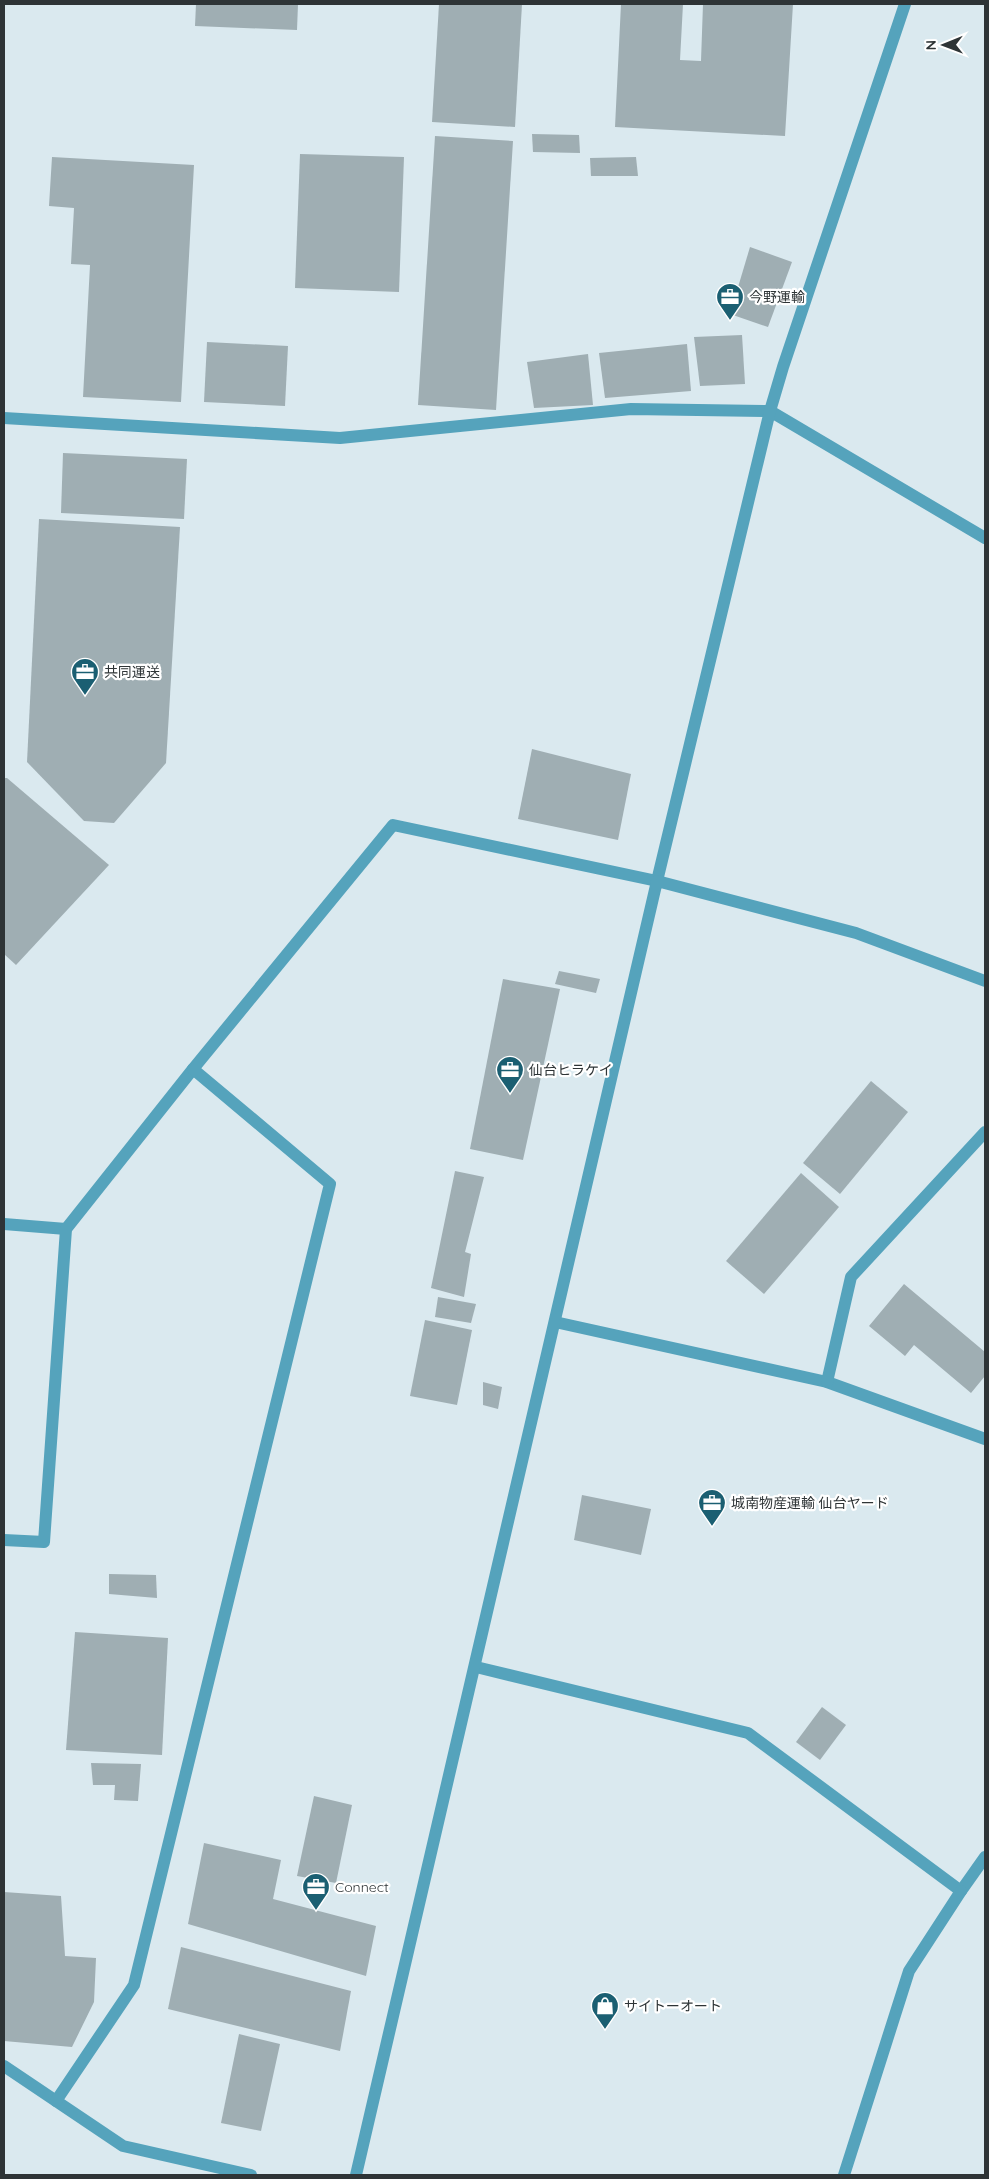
<svg xmlns="http://www.w3.org/2000/svg" width="989" height="2179" viewBox="0 0 989 2179" font-family="Quicksand,'Noto Sans JP',sans-serif">
<style>
.building{fill:#9faeb3}
.lines{fill:none;stroke-linecap:round;stroke-linejoin:round}
.minor{stroke:#55a3bc;stroke-width:12}
.labels{text-anchor:middle;dominant-baseline:central;stroke-width:4.5;stroke-linejoin:round;paint-order:stroke}
.poi-label{font-size:14px;fill:#2e3436;stroke:#fff;text-anchor:start}
</style>
<rect width="100%" height="100%" fill="#dae9ef"/>
<g class="building">
<polygon points="196,4 298,4 297,30 195,26"/>
<polygon points="439,4 522,4 515,127 432,122"/>
<polygon points="621,4 683,4 680,60 701,61 703,4 793,4 785,136 615,127"/>
<polygon points="532,134 579,135 580,153 533,152"/>
<polygon points="435,136 513,141 496,410 418,405"/>
<polygon points="300,154 404,157 399,292 295,288"/>
<polygon points="52,157 194,165 181,402 83,397 90,265 71,264 74,208 49,206"/>
<polygon points="636,157 638,176 591,176 590,158"/>
<polygon points="750,247 792,262 768,327 730,314"/>
<polygon points="742,335 745,384 700,386 694,337"/>
<polygon points="207,342 288,346 285,406 204,402"/>
<polygon points="687,344 691,391 605,398 599,353"/>
<polygon points="588,354 593,405 534,408 527,362"/>
<polygon points="63,453 187,459 184,519 61,513"/>
<polygon points="39,519 180,527 166,763 114,823 84,821 27,762"/>
<polygon points="532,749 631,774 618,840 518,819"/>
<polygon points="4,778 7,778 109,865 16,965 4,954"/>
<polygon points="559,971 600,979 596,993 555,984"/>
<polygon points="503,979 560,989 523,1160 470,1149"/>
<polygon points="871,1081 908,1112 840,1194 803,1163"/>
<polygon points="455,1171 484,1177 465,1252 471,1254 464,1297 431,1288"/>
<polygon points="801,1173 839,1207 764,1294 726,1261"/>
<polygon points="904,1284 985,1352 985,1376 971,1393 914,1345 905,1356 869,1326"/>
<polygon points="438,1297 476,1304 471,1323 435,1317"/>
<polygon points="425,1320 472,1330 457,1405 410,1396"/>
<polygon points="483,1382 502,1387 498,1409 483,1405"/>
<polygon points="582,1495 651,1509 641,1555 574,1540"/>
<polygon points="109,1574 156,1575 157,1598 109,1594"/>
<polygon points="75,1632 168,1638 162,1755 66,1750"/>
<polygon points="822,1707 846,1725 820,1760 796,1742"/>
<polygon points="91,1763 141,1764 138,1801 114,1800 115,1785 93,1785"/>
<polygon points="314,1796 352,1805 336,1883 297,1876"/>
<polygon points="204,1843 281,1860 273,1899 376,1926 366,1976 188,1924"/>
<polygon points="4,1892 61,1896 65,1956 96,1958 94,2002 72,2047 4,2041"/>
<polygon points="181,1947 351,1991 340,2051 168,2009"/>
<polygon points="239,2034 280,2044 261,2131 221,2123"/>
</g>
<g class="lines">
<g class="minor">
<polyline points="4,418 340,438 631,409 770,411 985,538"/>
<polyline points="4,1224 66,1229"/>
<polyline points="555,1322 827,1382 985,1439"/>
<polyline points="827,1382 851,1277 985,1132"/>
<polyline points="4,1540 44,1542 66,1229 193,1069"/>
<polyline points="476,1667 748,1733 961,1891 985,1857"/>
<polyline points="4,2066 123,2146 251,2175"/>
<polyline points="56,2101 134,1985 330,1184 193,1069 393,825 657,881 770,411 783,367 905,4"/>
<polyline points="356,2175 657,881 856,933 985,981"/>
<polyline points="844,2175 909,1971 961,1891"/>
</g>
</g>
<defs>
<symbol id="office-pin" viewBox="-11 -11 22 30"><path d="M0 17L-7.5 6A9.5 9.5 0 1 1 7.5 6Z" fill="#1b5f72" stroke="#fff"/><path d="M-6-3h4V-5.5h4V-3h4V5H-6ZM-1-4.5V-3h2v-1.5ZM-6 0V1H6V0Z" fill="#fff"/></symbol>
<symbol id="shop-pin" viewBox="-11 -11 22 30"><path d="M0 17L-7.5 6A9.5 9.5 0 1 1 7.5 6Z" fill="#1b5f72" stroke="#fff"/><path d="M-5-2.5h2.3a2.7 3.5 0 0 1 5.4 0H5L5.5 6h-11ZM-1.5-2.5h3a1.5 2.3 0 0 0-3 0Z" fill="#fff"/></symbol>
</defs>
<g fill-rule="evenodd">
<use href="#office-pin" x="714" y="281" width="32" height="43"/>
<use href="#office-pin" x="69" y="656" width="32" height="43"/>
<use href="#office-pin" x="494" y="1054" width="32" height="43"/>
<use href="#office-pin" x="696" y="1487" width="32" height="43"/>
<use href="#office-pin" x="300" y="1871" width="32" height="43"/>
<use href="#shop-pin" x="589" y="1990" width="32" height="43"/>
</g>
<g class="labels">
<g class="poi-label">
<text x="749" y="297">今野運輸</text>
<text x="104" y="672">共同運送</text>
<text x="529" y="1070">仙台ヒラケイ</text>
<text x="731" y="1503">城南物産運輸 仙台ヤード</text>
<text x="335" y="1887">Connect</text>
<text x="624" y="2006">サイトーオート</text>
</g>
</g>
<rect width="989" height="2179" fill="none" stroke="#2e3436" stroke-width="10"/>
<g transform="translate(944 45) rotate(269)" stroke="#ffffff" stroke-width="4" paint-order="stroke">
<path d="M0-4L9 19L0 12L-9 19Z" fill="#2e3436"/>
<text y="-8" font-size="14" font-weight="bold" text-anchor="middle" fill="#2e3436">N</text>
</g>
</svg>
